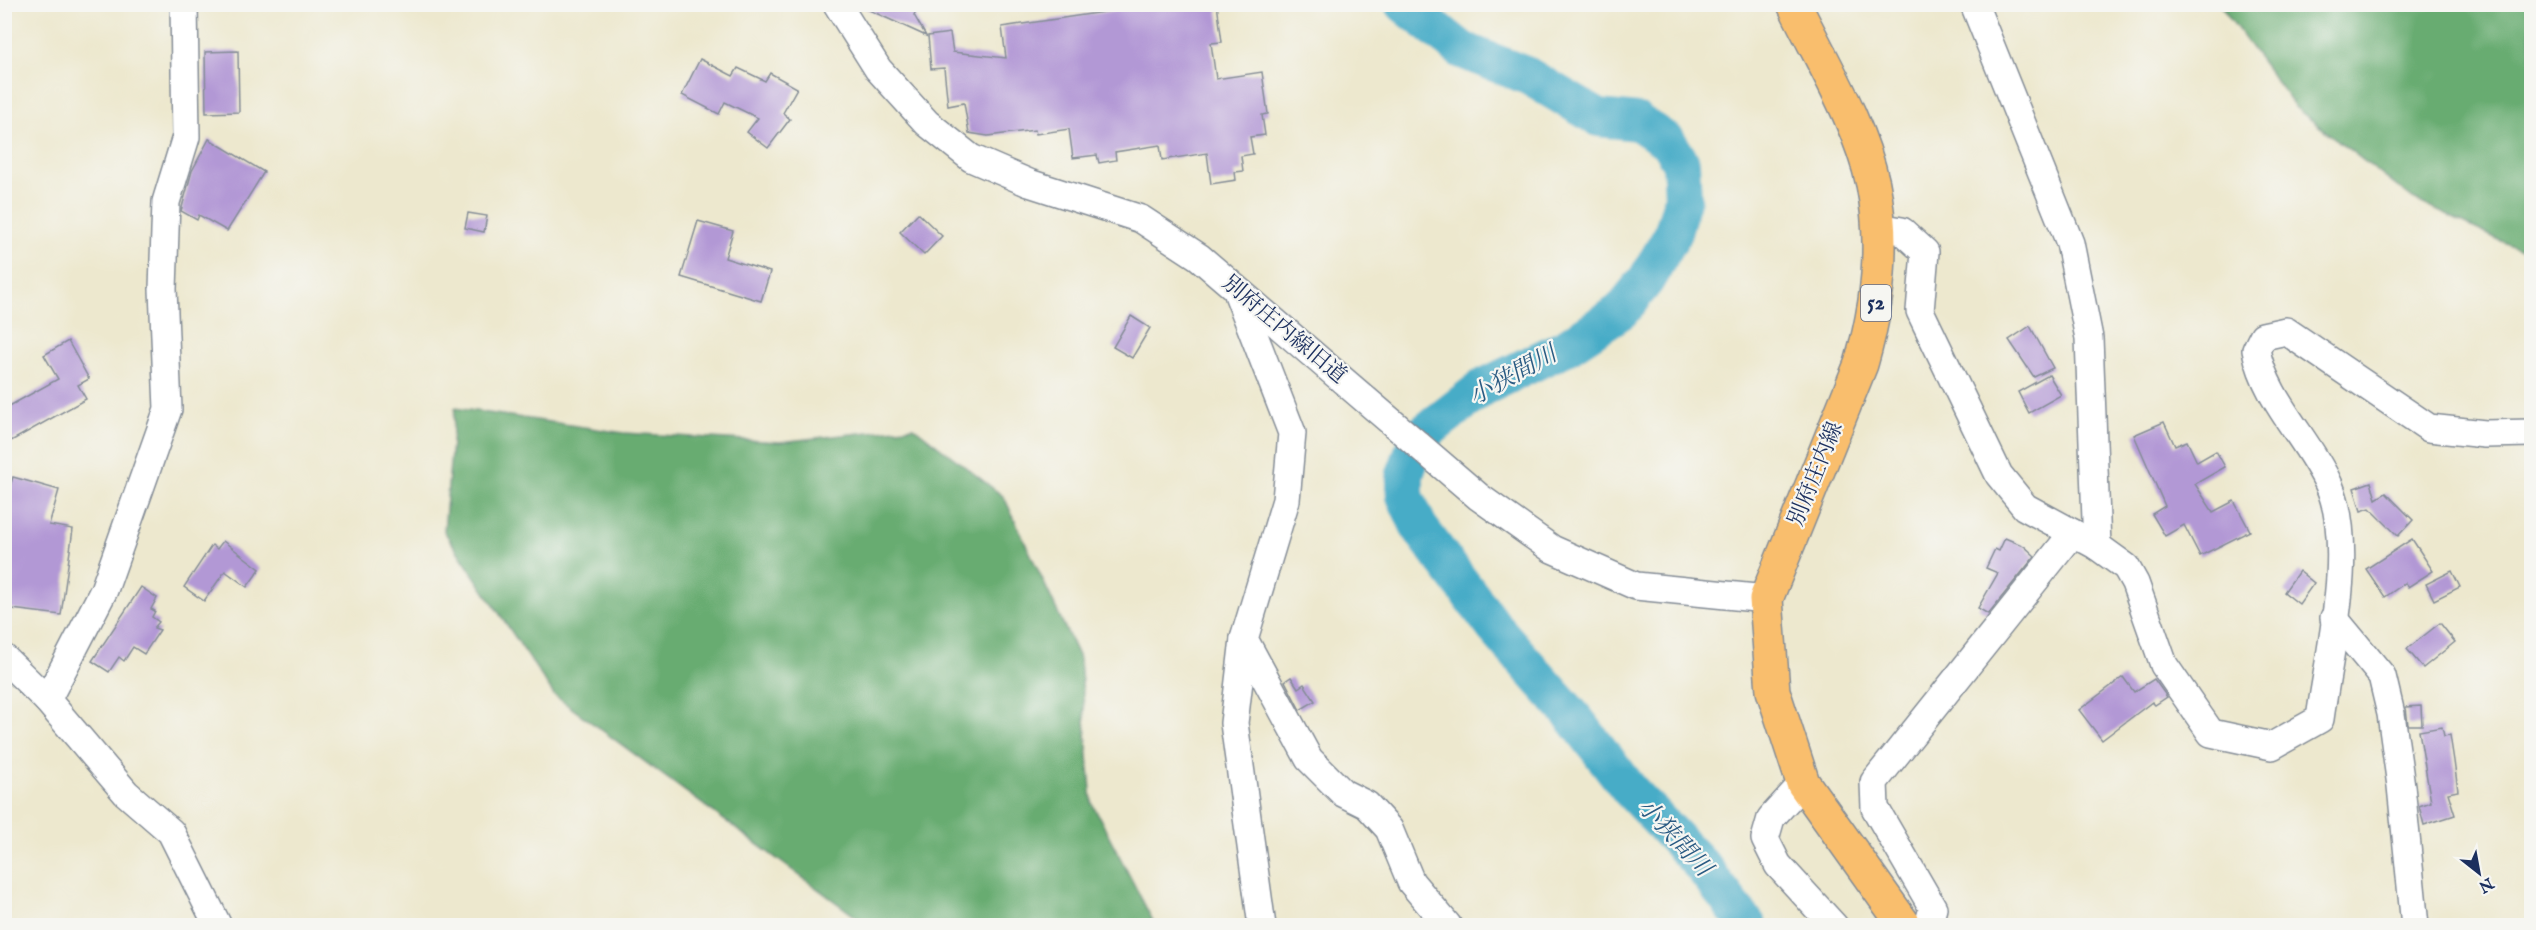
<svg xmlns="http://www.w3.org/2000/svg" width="2536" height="930" viewBox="0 0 2536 930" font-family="'IM FELL English','Noto Serif JP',serif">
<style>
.forest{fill:#68ac71;stroke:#426e68;stroke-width:1.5}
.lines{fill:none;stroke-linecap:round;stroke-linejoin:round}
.river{stroke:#47acc7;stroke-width:38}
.building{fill:#b298d5}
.minor-casing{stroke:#848c96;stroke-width:30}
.major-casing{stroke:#848c96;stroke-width:36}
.minor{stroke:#fff;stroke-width:27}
.major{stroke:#f9be6d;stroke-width:33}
.labels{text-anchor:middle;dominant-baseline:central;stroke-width:4.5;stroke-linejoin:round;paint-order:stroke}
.shield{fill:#f6f6f2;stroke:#5d6b8a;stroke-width:1.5}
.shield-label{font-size:21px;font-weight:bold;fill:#1b2f5e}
.street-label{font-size:22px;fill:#1b2f5e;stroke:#f6f6f2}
.water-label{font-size:24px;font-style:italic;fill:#2a5b83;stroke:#f6f6f2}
</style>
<rect width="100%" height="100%" fill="#f6f6f2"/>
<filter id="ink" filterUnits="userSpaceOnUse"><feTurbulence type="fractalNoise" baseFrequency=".0167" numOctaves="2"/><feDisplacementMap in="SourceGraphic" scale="12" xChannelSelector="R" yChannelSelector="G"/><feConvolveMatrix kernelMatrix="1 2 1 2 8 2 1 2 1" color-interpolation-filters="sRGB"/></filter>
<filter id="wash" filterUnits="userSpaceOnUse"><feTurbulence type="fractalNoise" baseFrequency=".008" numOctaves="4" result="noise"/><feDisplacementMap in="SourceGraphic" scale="24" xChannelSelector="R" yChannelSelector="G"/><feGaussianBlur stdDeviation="1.35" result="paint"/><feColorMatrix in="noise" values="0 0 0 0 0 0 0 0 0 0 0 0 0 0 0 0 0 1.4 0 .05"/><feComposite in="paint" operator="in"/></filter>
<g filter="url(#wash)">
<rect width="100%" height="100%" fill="#ede8ce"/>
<g class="forest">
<polygon points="2220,5 2531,5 2531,255 2413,199 2296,108"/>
<polygon points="455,408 624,433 780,442 914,427 1004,497 1080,660 1092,803 1155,925 867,925 554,695 444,531"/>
</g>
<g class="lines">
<polyline class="river" points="1404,4 1462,50 1528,76 1599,118 1638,122 1668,142 1681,163 1683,197 1672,235 1646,280 1621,311 1568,346 1482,388 1418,438 1405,474 1405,496 1419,527 1495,628 1575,719 1630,790 1702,866 1748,926"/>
</g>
<g id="blocks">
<g class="building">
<polygon points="856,4 919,4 914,15 926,36"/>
<polygon points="1158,4 1217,4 1222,42 1211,43 1216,79 1262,72 1268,114 1262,115 1265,135 1250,137 1253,154 1241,156 1243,171 1235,172 1236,180 1211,184 1207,153 1162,160 1160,145 1115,152 1116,160 1099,163 1097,155 1073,158 1069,129 1036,134 1035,130 988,136 969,133 964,103 948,106 944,68 931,69 928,36 950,33 953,52 1006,58 1002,27"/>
<polygon points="238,51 239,112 206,113 205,52"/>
<polygon points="700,59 733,76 738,68 765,81 770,73 797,88 783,113 790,119 768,148 747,132 758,118 725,102 719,114 682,95"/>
<polygon points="209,139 264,172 227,231 199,215 197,220 181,211 192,171"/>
<polygon points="468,213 487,216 484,232 465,228"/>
<polygon points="918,213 942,236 924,255 900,232"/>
<polygon points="698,221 733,231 725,258 770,272 761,301 681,277"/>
<polygon points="1131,316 1150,328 1132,358 1113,347"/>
<polygon points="2030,326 2053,368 2034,377 2009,340"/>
<polygon points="68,341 89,379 78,385 86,399 4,445 4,409 58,379 44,355"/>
<polygon points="2049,375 2061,395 2029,413 2018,392"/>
<polygon points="2164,422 2175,446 2187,441 2197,462 2216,451 2225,467 2195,484 2213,512 2234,501 2250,531 2200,556 2184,525 2165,536 2152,514 2165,506 2134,435"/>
<polygon points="13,477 59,490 49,525 73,529 61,615 4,608 4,484 10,486"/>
<polygon points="2371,482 2376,499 2386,493 2413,520 2398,536 2370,508 2361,511 2354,488"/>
<polygon points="2005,538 2024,546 2035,556 1988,614 1978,608 1998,573 1986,568 1995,549 1999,551"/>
<polygon points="2412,539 2433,571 2408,587 2405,583 2385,597 2366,569"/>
<polygon points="223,541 260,569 247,587 225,571 204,601 184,587 212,545 217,549"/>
<polygon points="2299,571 2314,583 2299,604 2284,592"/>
<polygon points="2452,571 2460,587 2434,600 2426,584"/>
<polygon points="141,587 157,598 151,609 155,611 152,617 159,622 154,628 160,630 144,654 133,647 124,661 119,657 109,672 92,661"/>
<polygon points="2440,623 2455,642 2423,668 2407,649"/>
<polygon points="1291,677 1298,688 1304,684 1315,701 1300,710 1285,681"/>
<polygon points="2123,677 2134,692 2154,679 2167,697 2155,705 2152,702 2102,740 2079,710"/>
<polygon points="2421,706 2422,725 2408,725 2406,707"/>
<polygon points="2442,727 2444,736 2450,735 2454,761 2458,791 2448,793 2455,815 2424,825 2419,806 2431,802 2419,731"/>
</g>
</g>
</g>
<g filter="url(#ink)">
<use href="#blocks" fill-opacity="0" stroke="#848c96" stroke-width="1.5"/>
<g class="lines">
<defs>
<g id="minor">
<polyline points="837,4 878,69 927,123 971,158 1029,183 1141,219 1199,257 1479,497 1552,549 1636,586 1766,599"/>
<polyline points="1974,4 2070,243 2089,338 2097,546"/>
<path d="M1878,227L1902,231L1925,252L1920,311L1999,475L2025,507L2097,546L2126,567L2135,583L2164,665L2211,733L2272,746L2320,719C2329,652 2356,548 2329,485C2308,438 2266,401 2256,350L2263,336L2286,331L2429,428L2485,434L2532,433"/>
<polyline points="1238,294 1292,433 1286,500 1244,639 1309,759 1343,793 1367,805 1389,829 1411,882 1448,926"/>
<polyline points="2334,618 2382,676 2391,714 2401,786 2415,926"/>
<polyline points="1244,639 1234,723 1262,926"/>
<polyline points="4,658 47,700 126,793 171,832 218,926"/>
<polyline points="47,700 104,590 168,409 163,289 166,202 186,137 184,4"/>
<polyline points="1803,783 1771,818 1765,839 1778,865 1834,926"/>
<polyline points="1928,926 1933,908 1875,808 1874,782 2073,533"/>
</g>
<path id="major" d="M1794,4C1822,62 1859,121 1873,184C1885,244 1878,306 1861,364L1766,599L1773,691L1803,783L1905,926"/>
</defs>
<use href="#minor" class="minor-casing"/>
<use href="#major" class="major-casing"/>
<use href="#minor" class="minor"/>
<use href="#major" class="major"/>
</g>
</g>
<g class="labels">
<rect class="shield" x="1861" y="285" width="30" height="36" rx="4.5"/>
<g class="shield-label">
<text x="1876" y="303">52</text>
</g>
<g class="street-label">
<text transform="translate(1284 330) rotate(40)">別府庄内線旧道</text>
<text transform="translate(1816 474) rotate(-68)">別府庄内線</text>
</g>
<g class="water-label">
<text transform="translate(1513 376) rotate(-29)">小狭間川</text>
<text transform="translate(1674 838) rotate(47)">小狭間川</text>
</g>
</g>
<rect width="2536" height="930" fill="none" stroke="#f6f6f2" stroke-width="24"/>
<g transform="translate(2479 873) rotate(149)" stroke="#f6f6f2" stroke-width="4.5" paint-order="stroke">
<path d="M0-4.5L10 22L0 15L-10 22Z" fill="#1b2f5e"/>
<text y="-9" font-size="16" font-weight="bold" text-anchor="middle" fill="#1b2f5e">N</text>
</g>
</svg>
